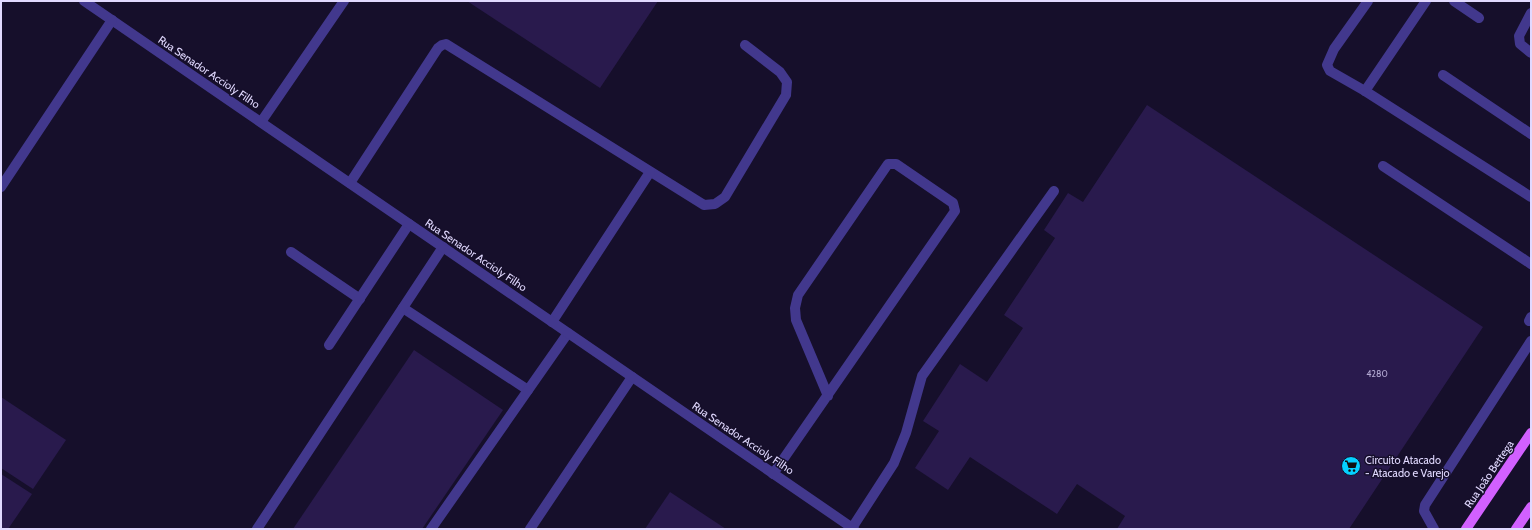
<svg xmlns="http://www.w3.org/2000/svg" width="1532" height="530" viewBox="0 0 1532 530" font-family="Cabin,sans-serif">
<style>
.building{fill:#291a4d}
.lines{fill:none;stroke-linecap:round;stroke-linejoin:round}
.lane{stroke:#42388d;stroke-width:10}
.street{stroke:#42388d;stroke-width:10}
.primary{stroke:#d260ff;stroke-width:10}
.labels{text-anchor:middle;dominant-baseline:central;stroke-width:3;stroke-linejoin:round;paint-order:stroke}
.number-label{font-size:9px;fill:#b3a9d2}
.street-label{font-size:11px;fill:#e1d9ff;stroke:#160f2b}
.poi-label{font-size:11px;fill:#e1d9ff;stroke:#160f2b;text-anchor:start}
</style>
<rect width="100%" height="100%" fill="#160f2b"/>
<g class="building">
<polygon points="467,1 658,1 600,88"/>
<polygon points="1147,105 1483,327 1349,529 1117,529 1125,516 1077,484 1057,514 970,457 948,490 915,468 939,431 923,421 960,364 987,382 1023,328 1004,315 1055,238 1044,230 1068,193 1083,202"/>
<polygon points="414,350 503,410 422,529 293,529"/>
<polygon points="1,397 66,440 33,489 1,468"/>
<polygon points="1,474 32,494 8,529 1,529"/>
<polygon points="670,492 726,529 645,529"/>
</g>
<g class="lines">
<g class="lane">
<polyline points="1368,1 1334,49 1327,65 1330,71 1365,91 1531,197"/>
<polyline points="1454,1 1479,18"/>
<polyline points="1531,13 1519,36 1520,44 1531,53"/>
<polyline points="1443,75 1531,134"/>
<polyline points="1365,91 1426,1"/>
<polyline points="261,122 344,1"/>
<polyline points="1383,166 1531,264"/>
<polyline points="350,183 438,48 442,45 446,44 704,205 715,204 725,197 786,95 787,82 780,72 745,45"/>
<polyline points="291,252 360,299"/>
<polyline points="403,308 528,390"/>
<polyline points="1529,321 1531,317"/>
<polyline points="552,322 650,172"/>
<polyline points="329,345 409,224"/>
<polyline points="773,474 955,211 953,203 896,164 888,164 798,295 795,308 796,320 828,396"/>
<polyline points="852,528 894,463 906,433 922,376 1054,191"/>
<polyline points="257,529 443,247"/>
<polyline points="431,529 568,333"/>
<polyline points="530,529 632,377"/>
<polyline points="1434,529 1424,511 1425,505 1531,341"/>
</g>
<g class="street">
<polyline points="84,1 854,529"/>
<polyline points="1,187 112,20"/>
</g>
<g class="primary">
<polyline points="1466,529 1531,433"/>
<polyline points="1516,529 1531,507"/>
</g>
</g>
<defs>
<symbol id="supermarket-disc" viewBox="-11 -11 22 22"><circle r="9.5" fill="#05d0ff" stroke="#160f2b"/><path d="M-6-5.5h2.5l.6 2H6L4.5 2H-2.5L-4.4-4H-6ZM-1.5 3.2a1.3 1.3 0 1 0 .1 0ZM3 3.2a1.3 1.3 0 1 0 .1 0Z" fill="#111"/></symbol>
</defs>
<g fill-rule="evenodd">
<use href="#supermarket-disc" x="1340" y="455" width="22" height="22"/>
</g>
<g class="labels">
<g class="number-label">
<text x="1377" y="373">4280</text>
</g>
<g class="street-label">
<text transform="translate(209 72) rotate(34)">Rua Senador Accioly Filho</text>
<text transform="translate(476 255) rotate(34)">Rua Senador Accioly Filho</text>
<text transform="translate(743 438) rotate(34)">Rua Senador Accioly Filho</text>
<text transform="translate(1489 474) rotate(-56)">Rua João Bettega</text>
</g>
<g class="poi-label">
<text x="1365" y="460">Circuito Atacado<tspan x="1365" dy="13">- Atacado e Varejo</tspan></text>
</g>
</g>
<rect width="1532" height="530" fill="none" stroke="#e1d9ff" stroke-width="4"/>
</svg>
